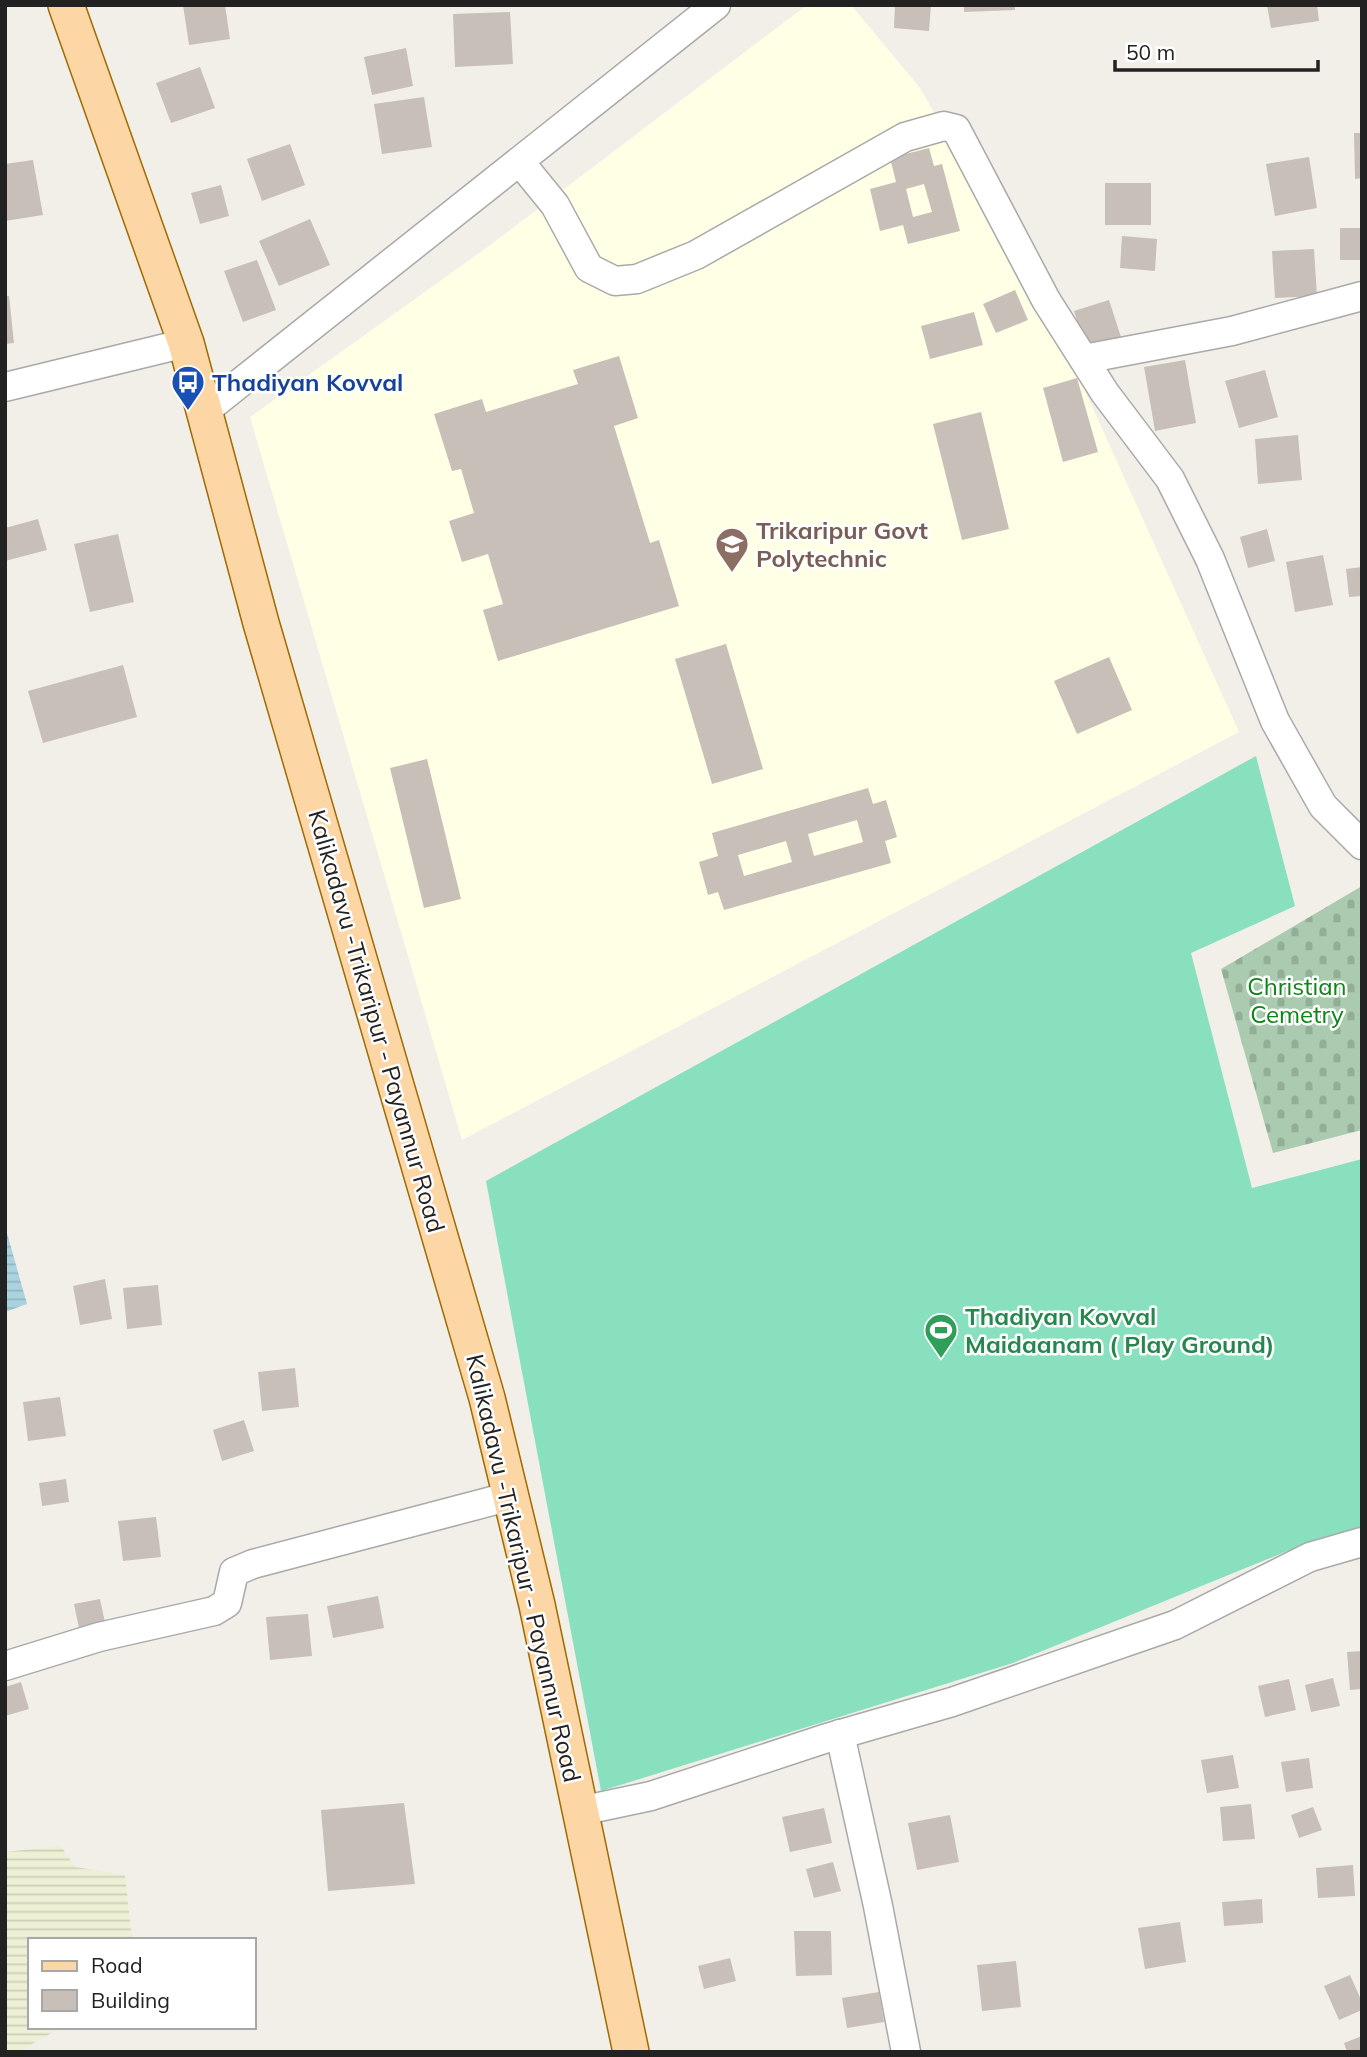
<svg xmlns="http://www.w3.org/2000/svg" width="1367" height="2057" viewBox="0 0 1367 2057" font-family="Mulish,sans-serif">
<style>
.education{fill:#ffffe5}
.farmland{fill:url(#farmland-rules)}
.cemetery{fill:url(#cemetery-stones)}
.pitch{fill:#88e0be}
.water{fill:url(#water-rules)}
.building{fill:#c7bfb8;fill-rule:evenodd}
.lines{fill:none;stroke-linecap:round;stroke-linejoin:round}
.minor-casing{stroke:#a9a9a9;stroke-width:31}
.major-casing{stroke:#a06b00;stroke-width:38}
.minor{stroke:#fff;stroke-width:28}
.major{stroke:#fcd6a4;stroke-width:35}
.labels{text-anchor:middle;dominant-baseline:central;stroke-width:5;stroke-linejoin:round;paint-order:stroke}
.transit-label{font-size:24px;font-weight:bold;fill:#164399;stroke:#fff;text-anchor:start}
.education-label{font-size:24px;font-weight:bold;fill:#785e54;stroke:#fff;text-anchor:start}
.park-label{font-size:24px;fill:#0c8416;stroke:#fff}
.street-label{font-size:24px;fill:#222;stroke:#fff}
.leisure-label{font-size:24px;font-weight:bold;fill:#27864d;stroke:#fff;text-anchor:start}
</style>
<defs>
<pattern id="farmland-rules" width="6" height="5" patternUnits="userSpaceOnUse" patternTransform="scale(1.75)"><rect width="6" height="5" fill="#eef0d5"/><path d="M0 2.5h6" fill="none" stroke="#ccceb7"/></pattern>
<pattern id="cemetery-stones" width="16" height="16" patternUnits="userSpaceOnUse" patternTransform="scale(1.75)"><rect width="16" height="16" fill="#aacbaf"/><path d="M2 7V4a2 2 0 0 1 4 0v3zM10 15v-3a2 2 0 0 1 4 0v3z" fill="#92ae96"/></pattern>
<pattern id="water-rules" width="6" height="5" patternUnits="userSpaceOnUse" patternTransform="scale(1.75)"><rect width="6" height="5" fill="#aad3df"/><path d="M0 2.5h6" fill="none" stroke="#92b5bf"/></pattern>
</defs>
<rect width="100%" height="100%" fill="#f2efe9"/>
<polygon class="education" points="807,5 851,5 920,88 1058,331 1239,732 462,1140 250,417 489,246"/>
<polygon class="farmland" points="61,1846 75,1867 125,1875 132,1940 30,1940 30,2027 62,2027 18,2052 5,2052 5,1852"/>
<polygon class="cemetery" points="1362,886 1362,1130 1273,1153 1221,969"/>
<polygon class="pitch" points="1256,756 1295,906 1191,953 1252,1188 1362,1159 1362,1532 1290,1550 1013,1663 601,1791 486,1181"/>
<polygon class="water" points="5,1226 27,1304 5,1312"/>
<g class="building">
<polygon points="183,5 225,5 230,39 189,45"/>
<polygon points="895,5 931,5 929,31 894,28"/>
<polygon points="964,5 1015,5 1015,10 964,12"/>
<polygon points="1267,5 1317,5 1319,21 1271,28"/>
<polygon points="510,12 513,64 455,67 453,14"/>
<polygon points="406,48 413,86 372,95 364,57"/>
<polygon points="200,67 215,108 171,123 156,83"/>
<polygon points="424,97 432,147 382,154 374,104"/>
<polygon points="1354,133 1362,133 1362,178 1355,179"/>
<polygon points="290,144 305,185 262,201 247,159"/>
<path d="M929,148L934,166L942,164L960,231L908,244L903,225L880,231L870,189L896,182L890,158ZM924,184L932,212L913,217L906,189Z"/>
<polygon points="1309,157 1317,208 1275,216 1266,164"/>
<polygon points="33,160 43,215 5,221 5,164"/>
<rect x="1105" y="183" width="46" height="42"/>
<polygon points="221,185 229,216 200,224 191,193"/>
<polygon points="310,219 330,265 279,286 259,241"/>
<rect x="1340" y="228" width="22" height="32"/>
<polygon points="1122,236 1157,239 1155,271 1120,268"/>
<polygon points="1314,249 1317,296 1275,298 1272,251"/>
<polygon points="257,260 276,310 243,322 224,271"/>
<polygon points="1015,290 1028,320 996,333 983,304"/>
<polygon points="5,296 9,296 14,343 5,344"/>
<polygon points="1109,300 1121,337 1086,348 1074,311"/>
<polygon points="974,312 983,345 930,359 921,326"/>
<polygon points="619,356 638,418 614,426 650,543 659,540 679,606 498,661 483,610 503,604 488,554 462,562 449,521 474,513 461,469 452,471 434,414 482,399 486,412 578,384 573,370"/>
<polygon points="1185,360 1196,423 1155,431 1144,367"/>
<polygon points="1265,370 1278,417 1239,428 1225,381"/>
<polygon points="1077,378 1098,452 1063,462 1043,388"/>
<polygon points="981,412 1009,529 962,540 933,424"/>
<polygon points="1298,435 1302,480 1258,484 1255,439"/>
<polygon points="38,519 47,550 5,561 5,528"/>
<polygon points="1267,529 1275,561 1248,568 1240,537"/>
<polygon points="118,534 134,602 90,612 74,544"/>
<polygon points="1323,555 1333,605 1295,612 1286,562"/>
<polygon points="1362,567 1362,596 1349,597 1346,569"/>
<polygon points="726,644 763,769 712,784 675,659"/>
<polygon points="1109,657 1132,710 1077,734 1054,681"/>
<polygon points="123,665 137,717 43,743 28,691"/>
<polygon points="427,759 461,899 424,908 390,768"/>
<path d="M868,788L873,804L886,800L897,837L885,841L891,863L724,910L718,892L708,895L699,862L718,856L712,833ZM857,820L863,842L814,856L808,834ZM786,841L792,862L744,876L738,855Z"/>
<polygon points="105,1279 112,1319 80,1325 73,1286"/>
<polygon points="158,1285 162,1325 127,1329 123,1288"/>
<polygon points="295,1368 299,1407 262,1411 258,1372"/>
<polygon points="60,1397 66,1436 28,1441 23,1402"/>
<polygon points="244,1420 254,1451 222,1461 213,1430"/>
<polygon points="66,1479 69,1502 42,1506 39,1483"/>
<polygon points="156,1517 161,1557 123,1561 118,1521"/>
<polygon points="378,1596 384,1628 333,1638 327,1606"/>
<polygon points="100,1599 106,1627 80,1633 74,1604"/>
<polygon points="308,1614 312,1656 270,1660 266,1617"/>
<polygon points="1362,1651 1362,1689 1350,1690 1347,1652"/>
<polygon points="1333,1678 1340,1706 1311,1712 1305,1685"/>
<polygon points="1289,1679 1296,1710 1265,1717 1258,1686"/>
<polygon points="21,1682 29,1709 5,1716 5,1687"/>
<polygon points="1233,1755 1239,1788 1207,1793 1201,1760"/>
<polygon points="1309,1758 1313,1788 1286,1792 1281,1762"/>
<polygon points="404,1803 415,1884 328,1891 321,1810"/>
<polygon points="1251,1804 1255,1839 1223,1841 1220,1807"/>
<polygon points="1313,1807 1322,1830 1299,1838 1291,1815"/>
<polygon points="824,1808 832,1843 790,1852 782,1817"/>
<polygon points="950,1815 959,1862 917,1870 908,1823"/>
<polygon points="833,1862 841,1891 814,1898 806,1869"/>
<polygon points="1353,1865 1355,1896 1318,1898 1316,1868"/>
<polygon points="1262,1899 1263,1923 1224,1926 1222,1902"/>
<polygon points="1180,1922 1186,1962 1145,1969 1138,1928"/>
<polygon points="794,1931 831,1931 832,1975 796,1976"/>
<polygon points="730,1958 736,1981 704,1989 698,1966"/>
<polygon points="1016,1961 1021,2007 982,2011 977,1965"/>
<polygon points="1350,1975 1362,2002 1362,2010 1339,2020 1324,1986"/>
<polygon points="879,1992 884,2022 847,2028 842,1998"/>
<polygon points="1362,2036 1362,2052 1347,2052 1344,2043"/>
</g>
<g class="lines">
<defs>
<g id="minor">
<polyline points="520,162 555,205 589,268 615,281 637,279 696,255 905,137 944,126 956,129 1046,300 1105,393 1170,479 1210,559 1275,721 1323,806 1362,845"/>
<polyline points="1084,359 1232,331 1362,296"/>
<polyline points="5,387 186,343"/>
<polyline points="206,410 716,5"/>
<polyline points="5,1666 99,1637 214,1611 227,1603 234,1572 253,1564 511,1496"/>
<polyline points="840,1734 878,1906 906,2052"/>
<polyline points="580,1811 651,1796 824,1739 952,1702 1175,1625 1310,1557 1362,1542"/>
</g>
<polyline id="major" points="66,5 186,343 261,623 487,1398 537,1605 631,2052"/>
</defs>
<use href="#minor" class="minor-casing"/>
<use href="#major" class="major-casing"/>
<use href="#minor" class="minor"/>
<use href="#major" class="major"/>
</g>
<defs>
<symbol id="bus-pin" viewBox="-11 -11 22 30"><path d="M0 17L-7.5 6A9.5 9.5 0 1 1 7.5 6Z" fill="#1a4fb4" stroke="#fff"/><path d="M-5-6H5V4H4V6H2V4H-2V6H-4V4H-5ZM-3.5-4V0h7V-4ZM-3.5 1.2v1.5H-2V1.2ZM2 1.2v1.5H3.5V1.2Z" fill="#fff"/></symbol>
<symbol id="university-pin" viewBox="-11 -11 22 30"><path d="M0 17L-7.5 6A9.5 9.5 0 1 1 7.5 6Z" fill="#8d6e63" stroke="#fff"/><path d="M0-5L7-2L0 1L-7-2ZM-4 1L0 2.5L4 1V4Q0 6-4 4Z" fill="#fff"/></symbol>
<symbol id="stadium-pin" viewBox="-11 -11 22 30"><path d="M0 17L-7.5 6A9.5 9.5 0 1 1 7.5 6Z" fill="#2e9e5b" stroke="#fff"/><path d="M0-5a6.5 5 0 1 0 0 10a6.5 5 0 1 0 0-10ZM-3.5-1.8h7v3.6h-7Z" fill="#fff"/></symbol>
</defs>
<g fill-rule="evenodd">
<use href="#bus-pin" x="169" y="363" width="38" height="52"/>
<use href="#university-pin" x="713" y="525" width="38" height="52"/>
<use href="#stadium-pin" x="922" y="1311" width="38" height="52"/>
</g>
<g class="labels">
<g class="transit-label">
<text x="212" y="382">Thadiyan Kovval</text>
</g>
<g class="education-label">
<text x="756" y="530">Trikaripur Govt<tspan x="756" dy="28">Polytechnic</tspan></text>
</g>
<g class="park-label">
<text x="1297" y="986">Christian<tspan x="1297" dy="28">Cemetry</tspan></text>
</g>
<g class="street-label">
<text transform="translate(377 1021) rotate(74)">Kalikadavu -Trikaripur - Payannur Road</text>
<text transform="translate(524 1568) rotate(77)">Kalikadavu -Trikaripur - Payannur Road</text>
</g>
<g class="leisure-label">
<text x="965" y="1316">Thadiyan Kovval<tspan x="965" dy="28">Maidaanam ( Play Ground)</tspan></text>
</g>
</g>
<rect width="1367" height="2057" fill="none" stroke="#222222" stroke-width="14"/>
<rect x="28" y="1938" width="228" height="91" fill="#ffffff" stroke="#a7a7a7" stroke-width="2"/>
<rect x="42" y="1961" width="35" height="10" fill="#fcd6a4" stroke="#a7a7a7" stroke-width="2"/>
<text x="91" y="1973" font-size="21" fill="#222222">Road</text>
<rect x="42" y="1990" width="35" height="21" fill="#c7bfb8" stroke="#a7a7a7" stroke-width="2"/>
<text x="91" y="2008" font-size="21" fill="#222222">Building</text>
<path d="M1115 60v10h203v-10" fill="none" stroke="#222222" stroke-width="3.5"/>
<text x="1126" y="60" font-size="21" fill="#222222" stroke="#ffffff" stroke-width="5" paint-order="stroke">50 m</text>
</svg>
